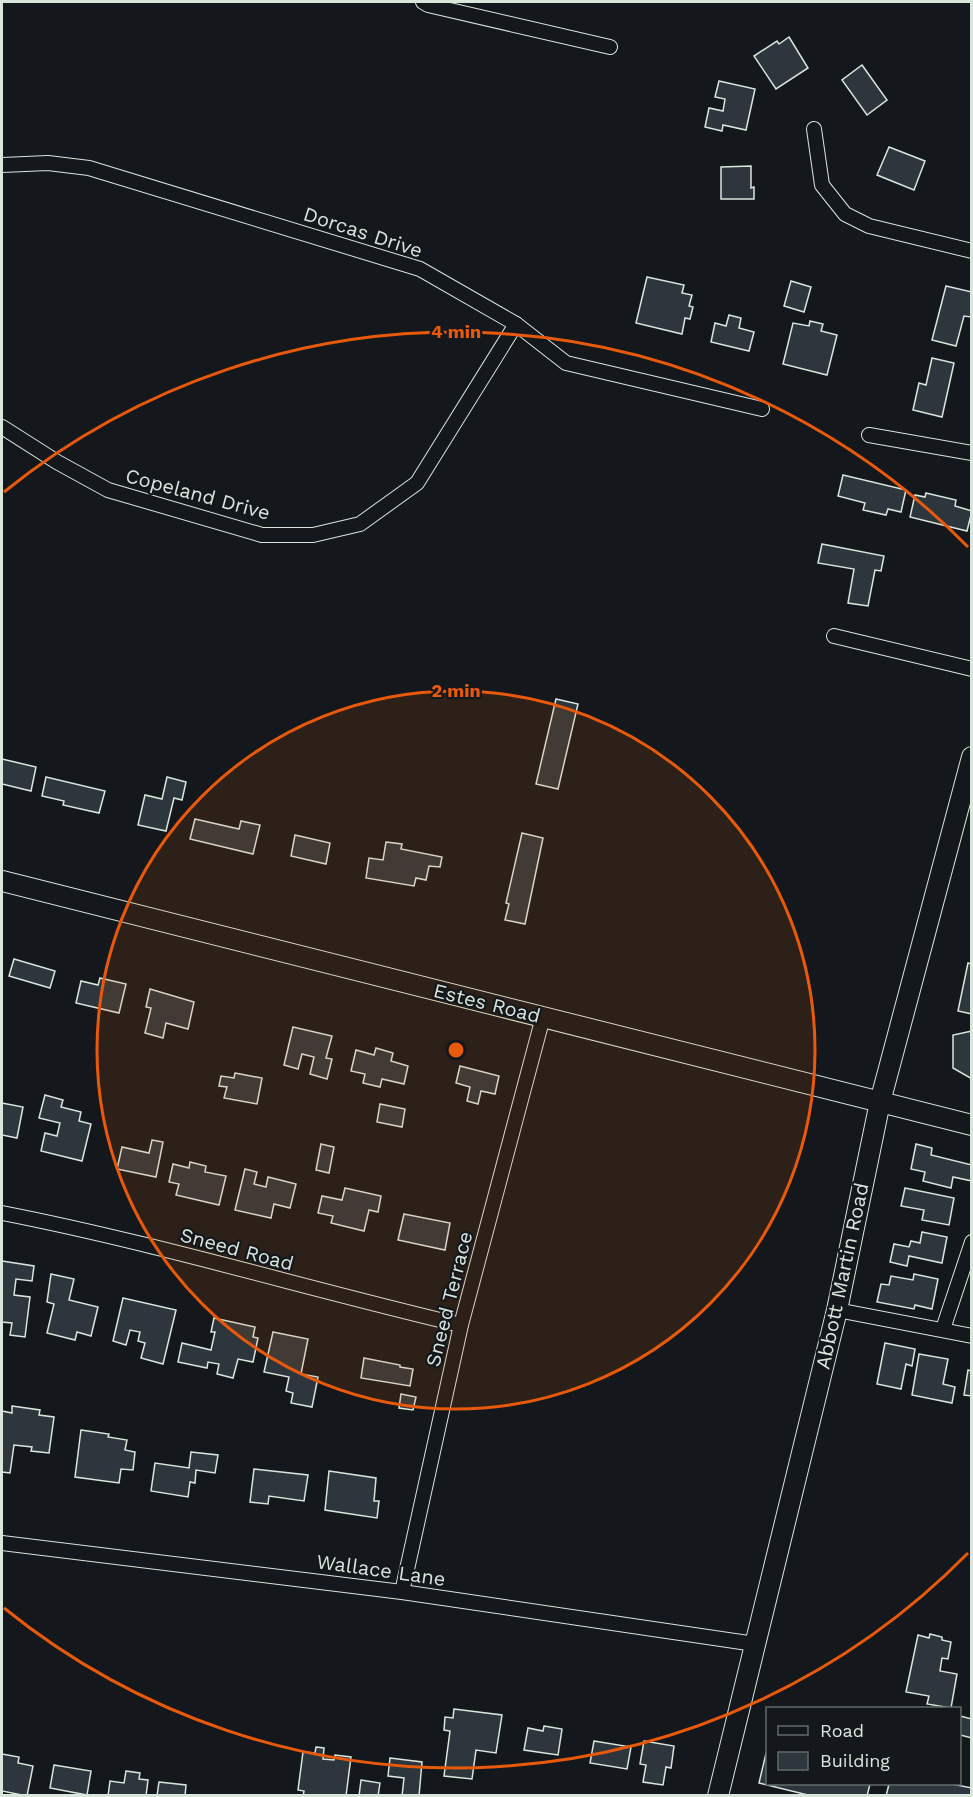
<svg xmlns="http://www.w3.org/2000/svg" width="973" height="1797" viewBox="0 0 973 1797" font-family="'Work Sans',sans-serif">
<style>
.building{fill:#2c363c;stroke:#d8e6dc;stroke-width:1.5}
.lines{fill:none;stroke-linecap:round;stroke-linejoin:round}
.minor-casing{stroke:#d8e6dc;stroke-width:16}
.secondary-casing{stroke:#d8e6dc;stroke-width:22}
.minor{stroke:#14181c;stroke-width:14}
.secondary{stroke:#14181c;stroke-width:20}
.ring{fill:none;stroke:#e8590c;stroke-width:3}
.labels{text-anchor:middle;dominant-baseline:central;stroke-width:4.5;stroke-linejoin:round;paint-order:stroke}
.street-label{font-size:20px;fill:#d8e6dc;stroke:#14181c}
.centre{fill:#e8590c;stroke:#14181c;stroke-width:3}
.ring-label{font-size:18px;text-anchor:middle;font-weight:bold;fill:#e8590c;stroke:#14181c;stroke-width:4.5;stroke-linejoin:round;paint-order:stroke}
</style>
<rect width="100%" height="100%" fill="#14181c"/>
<g class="building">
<polygon points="789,37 808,68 776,89 754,56 777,41 779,44"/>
<polygon points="862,65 887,100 867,115 842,80"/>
<polygon points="719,81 755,89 746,130 723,125 722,131 705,127 709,108 723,111 725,99 715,97"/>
<polygon points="889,147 925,161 914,190 877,175"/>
<polygon points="751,166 751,188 754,187 754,199 721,199 721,167"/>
<polygon points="647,277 684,285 682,293 692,295 689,306 693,307 690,319 685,318 682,334 636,323"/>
<polygon points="791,281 811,287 804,312 784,306"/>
<polygon points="946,286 972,292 971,317 964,316 956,346 932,340"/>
<polygon points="729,315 741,318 739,328 754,332 749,351 711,342 715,323 726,326"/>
<polygon points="810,321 823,324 821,331 837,335 827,375 783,364 793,323 809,326"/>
<polygon points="932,358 954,363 942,417 913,410 919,383 926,385"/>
<polygon points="843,475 906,490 901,512 888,509 886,515 863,510 865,503 838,496"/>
<polygon points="926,493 956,500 955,506 972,511 967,531 910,517 915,495 925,497"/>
<polygon points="822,544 884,556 881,571 875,570 868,606 848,603 854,569 818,563"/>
<polygon points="556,699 578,704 558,789 536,784"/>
<polygon points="2,759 36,767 31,791 2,784"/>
<polygon points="46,777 105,791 99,813 63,805 64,801 42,796"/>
<polygon points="167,777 186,782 182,800 174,798 166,831 138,825 145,795 162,799"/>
<polygon points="195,819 239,829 241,821 260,825 253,854 190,839"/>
<polygon points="522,833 543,838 525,924 505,920 509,904 506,903"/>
<polygon points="295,835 330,843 326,864 291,856"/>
<polygon points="386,842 402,844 401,849 442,857 440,867 429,866 426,880 416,878 414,886 366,878 369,858 383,860"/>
<polygon points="14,959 55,971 50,988 9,976"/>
<polygon points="968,963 972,964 972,1014 958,1011"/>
<polygon points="100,978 126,984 119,1013 76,1003 81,981 98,985"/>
<polygon points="150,989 194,1002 188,1029 166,1023 163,1038 145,1033 151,1008 146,1007"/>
<polygon points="293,1027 332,1036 326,1058 332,1059 327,1079 310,1074 314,1057 302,1054 298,1069 284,1065"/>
<polygon points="972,1031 972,1079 953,1068 953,1035"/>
<polygon points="376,1048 393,1053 391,1061 408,1066 404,1084 382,1079 380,1087 363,1083 365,1074 351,1071 356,1050 374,1055"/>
<polygon points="460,1066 499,1076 495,1094 481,1091 478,1104 467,1101 470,1087 456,1083"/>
<polygon points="235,1073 262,1078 257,1104 224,1098 227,1087 219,1086 221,1076 234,1078"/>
<polygon points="45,1095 63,1100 61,1107 81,1112 79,1121 91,1124 82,1161 41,1151 45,1133 57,1136 60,1123 39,1118"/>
<polygon points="2,1103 23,1107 17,1138 2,1135"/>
<polygon points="380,1104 405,1109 402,1127 377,1122"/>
<polygon points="152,1140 163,1142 156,1177 117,1169 122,1147 149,1153"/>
<polygon points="321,1144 334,1147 329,1173 316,1170"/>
<polygon points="916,1144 932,1148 931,1155 972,1165 972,1181 953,1177 951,1188 923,1181 925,1172 911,1169"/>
<polygon points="190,1162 206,1166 205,1172 226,1176 219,1205 176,1195 179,1184 169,1182 173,1164 189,1168"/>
<polygon points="245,1169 257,1172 254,1184 266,1187 268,1177 296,1184 290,1208 274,1204 271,1218 235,1210"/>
<polygon points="345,1188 381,1196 378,1212 369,1210 364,1231 331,1223 333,1216 318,1213 322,1196 342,1200"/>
<polygon points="905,1188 954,1198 949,1225 922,1220 924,1210 901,1206"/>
<polygon points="404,1214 450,1223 445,1250 398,1240"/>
<polygon points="922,1232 947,1237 942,1263 909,1256 907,1266 890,1262 894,1244 909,1247 911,1241 920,1243"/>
<polygon points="2,1261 34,1266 32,1281 16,1279 14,1295 30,1297 25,1337 10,1335 12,1323 2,1322"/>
<polygon points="51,1274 74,1279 69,1300 98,1307 91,1336 77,1332 75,1340 47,1333 54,1304 47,1302"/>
<polygon points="914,1274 938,1279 932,1309 915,1305 914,1309 877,1302 881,1284 889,1285 891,1276 913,1280"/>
<polygon points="123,1298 176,1310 163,1364 141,1358 145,1343 138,1341 140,1332 130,1330 126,1345 113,1341"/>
<polygon points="214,1318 255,1327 253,1337 258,1338 253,1362 238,1359 233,1378 217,1374 219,1364 208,1362 207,1368 178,1362 182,1343 211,1350 215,1332 211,1332"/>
<polygon points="273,1332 308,1339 301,1374 318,1377 312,1407 291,1403 293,1393 286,1391 289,1377 264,1372"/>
<polygon points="885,1343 915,1349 912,1366 906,1364 901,1389 877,1384"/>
<polygon points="919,1354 948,1359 943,1384 955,1387 952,1403 912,1395"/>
<polygon points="364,1358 400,1365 400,1367 413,1369 410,1386 361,1378"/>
<polygon points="968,1370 972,1371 972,1396 964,1395"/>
<polygon points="401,1394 416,1397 413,1410 399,1408"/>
<polygon points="12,1406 40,1410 39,1415 54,1417 49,1453 31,1451 32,1447 14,1445 10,1473 2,1472 2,1411 12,1413"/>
<polygon points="81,1430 109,1434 108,1437 127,1440 125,1450 135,1452 133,1470 121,1469 119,1483 75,1477"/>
<polygon points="191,1452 218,1455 215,1473 196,1470 195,1483 190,1482 188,1497 151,1491 155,1463 189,1468"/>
<polygon points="254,1469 308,1475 304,1501 269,1496 268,1504 250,1502"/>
<polygon points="329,1471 376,1478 374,1501 379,1501 377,1518 325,1510"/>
<polygon points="930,1634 942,1637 942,1640 951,1642 948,1659 942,1658 940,1671 957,1674 951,1708 927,1704 929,1696 906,1692 918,1635 929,1638"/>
<polygon points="454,1709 502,1715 496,1753 476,1750 472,1779 444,1776 450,1731 444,1730 445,1717 453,1718"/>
<polygon points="960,1716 972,1719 972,1738 960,1735"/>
<polygon points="544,1726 562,1729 558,1755 524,1750 528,1728 543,1731"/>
<polygon points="594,1741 631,1747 627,1769 590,1763"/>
<polygon points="644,1741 674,1746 671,1768 666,1767 663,1785 643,1782 646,1765 640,1764"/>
<polygon points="768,1745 768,1784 870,1784 867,1796 812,1796 759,1783"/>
<polygon points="316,1747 324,1748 323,1759 334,1760 335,1755 351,1757 346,1796 303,1796 304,1791 298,1790 303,1752 315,1753"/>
<polygon points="2,1754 19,1757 18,1763 33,1766 27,1796 2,1791"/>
<polygon points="390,1758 422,1762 419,1796 402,1796 404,1778 388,1776"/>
<polygon points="54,1765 91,1771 87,1795 50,1788"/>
<polygon points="126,1771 140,1773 139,1779 148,1780 146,1796 108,1796 110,1781 124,1783"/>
<polygon points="361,1780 380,1783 378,1796 359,1796"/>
<polygon points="159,1782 186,1785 185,1796 157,1796"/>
<polygon points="889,1784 952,1784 972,1788 972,1796 886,1796"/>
</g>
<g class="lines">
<defs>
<g id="minor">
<polyline points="423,2 428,5 610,47"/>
<polyline points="814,129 822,185 845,214 869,226 972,251"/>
<polyline points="2,165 48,163 89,168 420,269 516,324 566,363 762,409"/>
<polyline points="2,427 57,462 108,490 262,535 313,535 360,524 417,483 516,324"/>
<polyline points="869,435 972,453"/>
<polyline points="834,636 972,669"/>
<path d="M2,1213C156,1243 308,1289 461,1325"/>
<polyline points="837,1310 972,1336"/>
<polyline points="943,1329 972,1242"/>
<polyline points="2,1543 402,1592 755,1644"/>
<polyline points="402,1592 461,1325 543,1017"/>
</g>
<g id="secondary">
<polyline points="2,881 972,1125"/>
<polyline points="718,1796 837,1310 880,1102 972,757"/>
</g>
</defs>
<use href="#minor" class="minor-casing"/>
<use href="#secondary" class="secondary-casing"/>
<use href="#minor" class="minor"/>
<use href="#secondary" class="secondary"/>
</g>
<circle cx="456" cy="1050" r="359" fill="#e8590c" fill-opacity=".12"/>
<g class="ring">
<circle cx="456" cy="1050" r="359"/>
<path d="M968 1553A718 718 0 0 1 4 1608M4 492A718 718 0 0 1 968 547"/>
</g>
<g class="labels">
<g class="street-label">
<text transform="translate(363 232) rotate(18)">Dorcas Drive</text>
<text transform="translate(198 494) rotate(15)">Copeland Drive</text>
<text transform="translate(487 1003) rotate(14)">Estes Road</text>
<text transform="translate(237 1249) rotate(15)">Sneed Road</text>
<text transform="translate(842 1276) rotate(-78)">Abbott Martin Road</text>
<text transform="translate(449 1299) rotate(-76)">Sneed Terrace</text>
<text transform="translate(381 1570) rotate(8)">Wallace Lane</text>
</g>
</g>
<circle cx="456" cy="1050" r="9" class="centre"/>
<g class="ring-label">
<text x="456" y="338">4 min</text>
<text x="456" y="697">2 min</text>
</g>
<rect width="973" height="1797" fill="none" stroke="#d8e6dc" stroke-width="6"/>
<rect x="766" y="1707" width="195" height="78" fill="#14181c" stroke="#626a69" stroke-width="1.5"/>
<rect x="778" y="1726" width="30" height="9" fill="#14181c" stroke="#626a69" stroke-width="1.5"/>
<text x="820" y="1737" font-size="18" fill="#d8e6dc">Road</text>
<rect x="778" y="1752" width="30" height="18" fill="#2c363c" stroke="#626a69" stroke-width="1.5"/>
<text x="820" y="1767" font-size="18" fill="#d8e6dc">Building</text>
</svg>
